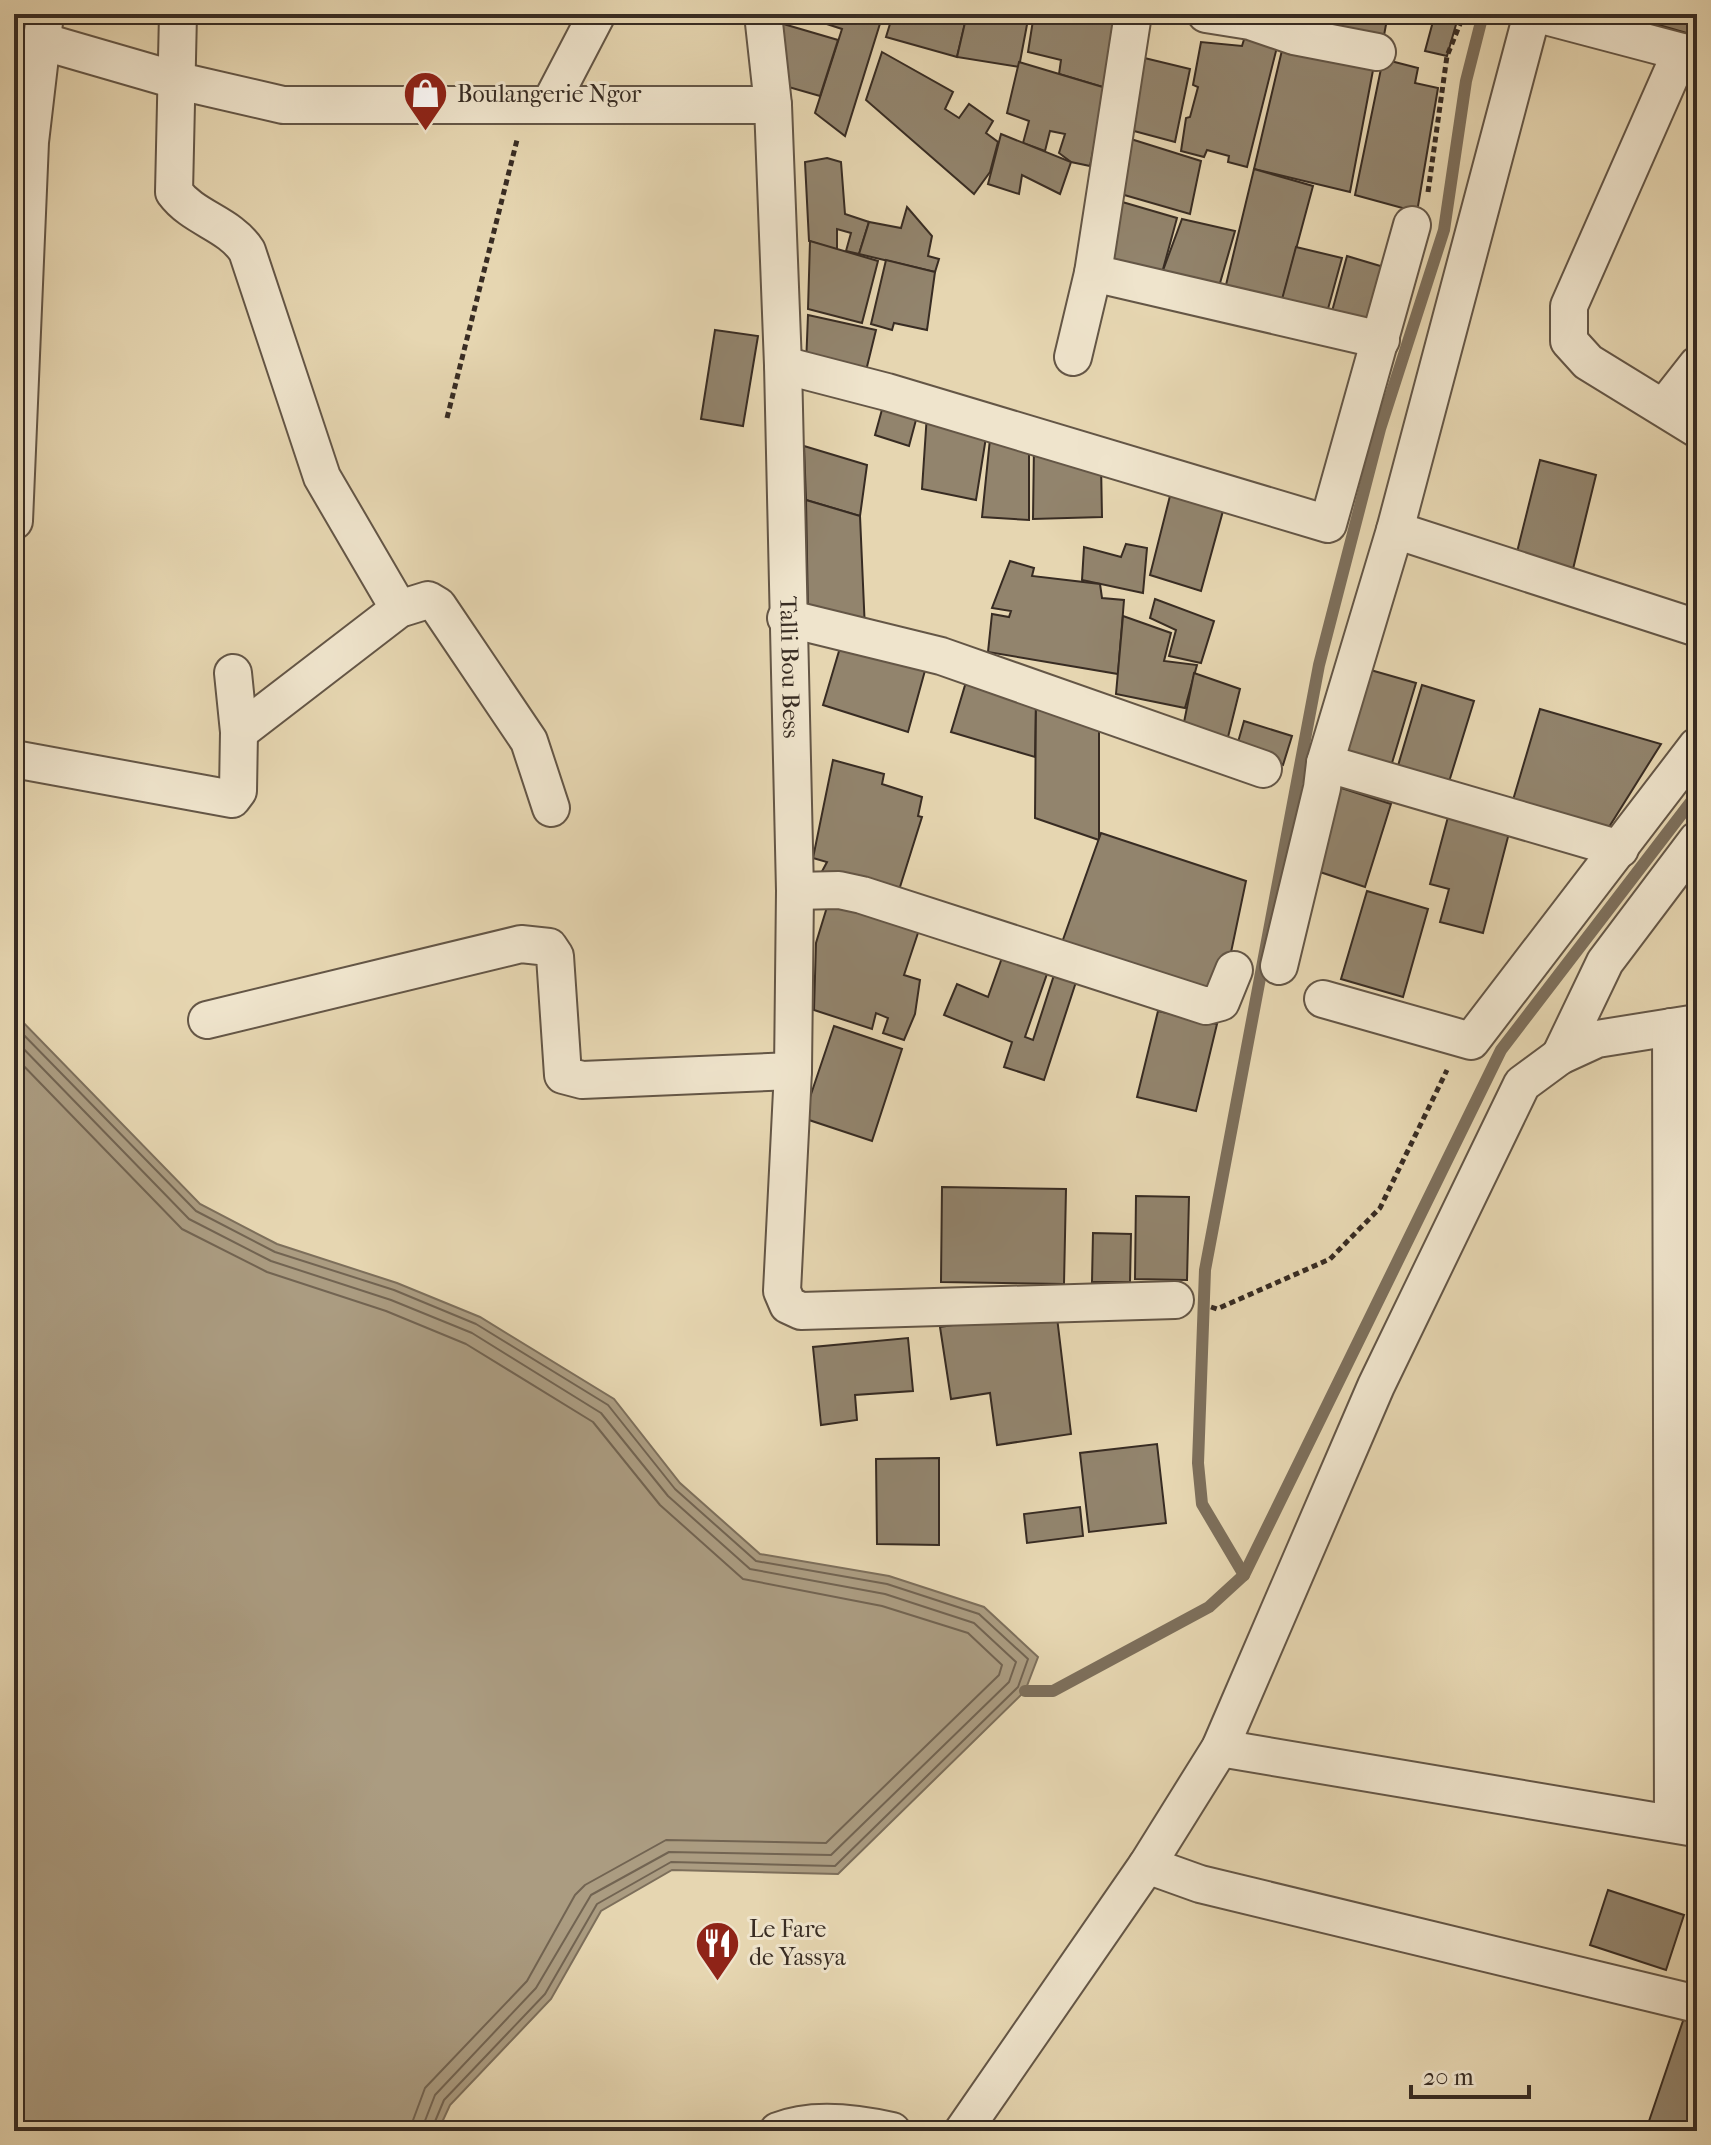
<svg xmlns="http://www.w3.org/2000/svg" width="1711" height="2145" viewBox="0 0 1711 2145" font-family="'IM FELL French Canon',serif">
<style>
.water{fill:#ab9c81;stroke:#7d6f5b;stroke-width:2}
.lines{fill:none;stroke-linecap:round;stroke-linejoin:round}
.shore{stroke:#726452;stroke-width:2}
.stream{stroke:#7d6f5b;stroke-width:12}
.building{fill:#92846d;stroke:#382c23;stroke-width:2}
.street-casing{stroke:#645646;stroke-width:40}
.path{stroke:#382c23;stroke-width:5;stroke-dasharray:6 4;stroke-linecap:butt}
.street{stroke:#efe4cc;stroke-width:36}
.labels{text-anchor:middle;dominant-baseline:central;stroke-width:6;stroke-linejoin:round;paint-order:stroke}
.poi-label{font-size:24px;fill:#382c23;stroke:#efe4cc;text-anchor:start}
.street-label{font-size:24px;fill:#382c23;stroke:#efe4cc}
</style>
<rect width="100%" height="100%" fill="#e6d6b1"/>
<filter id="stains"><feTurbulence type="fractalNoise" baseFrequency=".0025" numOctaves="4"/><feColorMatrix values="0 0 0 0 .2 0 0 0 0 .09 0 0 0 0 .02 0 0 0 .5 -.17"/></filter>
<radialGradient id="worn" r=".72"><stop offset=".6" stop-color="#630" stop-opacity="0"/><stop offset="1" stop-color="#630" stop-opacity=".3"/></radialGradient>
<polygon class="water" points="14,1013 200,1204 277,1244 397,1283 480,1317 614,1399 680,1483 760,1554 889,1576 984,1607 1038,1657 1025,1691 838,1874 672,1870 601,1911 551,1999 450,2105 438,2131 14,2131"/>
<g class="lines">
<g class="shore">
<polyline points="14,1025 196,1211 275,1252 394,1290 476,1324 608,1405 675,1489 756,1561 887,1584 979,1614 1028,1659 1018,1687 835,1866 671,1862 597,1904 545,1994 444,2100 431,2131"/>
<polyline points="14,1039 189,1219 271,1261 391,1300 472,1333 601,1413 668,1496 750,1569 885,1594 974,1623 1016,1662 1009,1682 831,1855 669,1852 591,1895 536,1988 435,2095 421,2131"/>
<polyline points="14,1056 182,1229 267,1272 386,1311 466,1344 593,1422 660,1505 743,1579 882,1606 968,1633 1002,1665 999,1675 826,1843 666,1840 585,1885 575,1895 527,1981 425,2088 409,2131"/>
</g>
<g class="stream">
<polyline points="1244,1575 1202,1504 1198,1463 1205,1270 1319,665 1380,429 1444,230 1466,81 1483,14"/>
<polyline points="1025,1691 1053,1691 1209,1607 1244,1575 1501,1050 1697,794"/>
</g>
</g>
<g class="building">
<polygon points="813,14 883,14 845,136 815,113 842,29 811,19"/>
<polygon points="893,14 967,15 957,57 886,37"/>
<polygon points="1029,14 1019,67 957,57 967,14"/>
<polygon points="1034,14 1120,14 1106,88 1059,74 1061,60 1028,52"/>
<polygon points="1326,14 1388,14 1382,46 1323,32"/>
<polygon points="1435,14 1459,14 1447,56 1425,51"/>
<polygon points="1647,14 1697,14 1697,36 1645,21"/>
<polygon points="780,23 838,40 820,96 785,86"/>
<polygon points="1246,33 1278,43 1247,167 1228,162 1229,156 1207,150 1204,157 1181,151 1186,118 1190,117 1198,87 1193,85 1201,42 1242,46"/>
<polygon points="1283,46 1374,65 1350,192 1254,169"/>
<polygon points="882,52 953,92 945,109 959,118 969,104 993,121 986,133 998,142 990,172 974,194 866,100"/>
<polygon points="1132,55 1190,69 1175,142 1119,127"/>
<polygon points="1383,59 1418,68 1415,83 1438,88 1417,212 1355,195"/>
<polygon points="1019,62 1106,88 1090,166 1071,162 1059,153 1065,134 1050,131 1045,151 1023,143 1029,121 1007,113"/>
<polygon points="1001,134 1071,162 1060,194 1022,175 1019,194 988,184"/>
<polygon points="1118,135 1201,161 1190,214 1107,190"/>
<polygon points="827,158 841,162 845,214 869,222 859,254 846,251 851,233 837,229 837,250 809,241 805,162"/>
<polygon points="1254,169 1313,186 1281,305 1225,289"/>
<polygon points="1112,199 1177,218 1162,273 1102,260"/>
<polygon points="907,207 932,236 928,256 939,259 935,272 859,254 869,222 901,228"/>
<polygon points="1182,219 1235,231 1218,290 1162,273"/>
<polygon points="810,241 878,261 862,323 808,309"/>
<polygon points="1296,247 1342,258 1326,316 1281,303"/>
<polygon points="1347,256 1387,268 1371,326 1331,315"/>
<polygon points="886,260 935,272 927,330 894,323 892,330 871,324"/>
<polygon points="808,315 876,330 863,383 806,365"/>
<polygon points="715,330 758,336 743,426 701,419"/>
<polygon points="886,395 920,405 909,446 875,435"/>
<polygon points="927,414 987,431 976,500 922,489"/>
<polygon points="990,439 1029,448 1029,520 982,517"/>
<polygon points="1034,445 1101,463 1102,517 1033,519"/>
<polygon points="804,446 867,465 860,516 806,500"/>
<polygon points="1540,460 1596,475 1573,569 1516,556"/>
<polygon points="1173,484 1226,500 1201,591 1150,575"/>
<polygon points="806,500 860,516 865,630 808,615"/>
<polygon points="1126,544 1147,548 1143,593 1082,580 1084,547 1121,557"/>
<polygon points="1010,561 1034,568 1032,576 1100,584 1102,598 1124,600 1118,674 988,652 992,614 1009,617 1011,611 992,608"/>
<polygon points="1155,599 1214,621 1201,663 1169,656 1176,630 1150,618"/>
<polygon points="1123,616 1171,633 1164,661 1197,665 1185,708 1116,694"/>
<polygon points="842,641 926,667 908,732 823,705"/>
<polygon points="1360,667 1416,683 1389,773 1333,756"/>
<polygon points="969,672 1036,702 1035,757 951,732"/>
<polygon points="1194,673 1240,689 1226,745 1182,732"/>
<polygon points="1422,685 1474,701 1448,785 1397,769"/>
<polygon points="1036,702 1099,723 1099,840 1035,818"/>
<polygon points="1540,709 1661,744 1609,827 1513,800"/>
<polygon points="1244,721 1292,736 1283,765 1236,749"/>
<polygon points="833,760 884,774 882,784 922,797 918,816 922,817 894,906 819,877 827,862 813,858"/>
<polygon points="1332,785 1391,804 1365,887 1305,867"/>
<polygon points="1448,817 1509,833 1483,933 1440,922 1449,889 1430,884"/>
<polygon points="1101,833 1246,881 1221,1000 1060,948"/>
<polygon points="1367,891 1428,909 1403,997 1341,979"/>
<polygon points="831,894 921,924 904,975 920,980 915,1014 904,1040 883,1033 888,1018 876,1013 872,1029 814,1010 816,943"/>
<polygon points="1003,955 1048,971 1025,1037 1033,1040 1054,975 1076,982 1044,1080 1004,1067 1012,1042 944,1015 957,984 988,997"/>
<polygon points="1158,1011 1217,1024 1196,1111 1137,1097"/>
<polygon points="834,1026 902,1049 872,1141 803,1118"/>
<polygon points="942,1187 1066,1189 1064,1284 941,1282"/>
<polygon points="1136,1196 1189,1197 1187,1280 1135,1279"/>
<polygon points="1093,1233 1131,1234 1130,1282 1092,1282"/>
<polygon points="1056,1309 1071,1434 997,1445 990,1393 951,1399 940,1327"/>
<polygon points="908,1338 913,1391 855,1395 857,1420 821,1425 813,1347"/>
<polygon points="1157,1444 1166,1523 1089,1532 1080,1453"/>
<polygon points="939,1458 939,1545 877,1544 876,1459"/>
<polygon points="1080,1507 1083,1536 1027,1543 1024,1514"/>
<polygon points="1608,1890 1684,1915 1666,1970 1590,1945"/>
<polygon points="1686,2012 1697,2016 1697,2131 1670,2131 1648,2124"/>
</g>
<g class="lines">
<defs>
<g id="street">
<path d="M178,14L174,192C194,219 229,223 247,251L322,477L399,609"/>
<path id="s1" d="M763,14L773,105L783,365L795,891L793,1071L782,1291L788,1305L801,1311L1175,1300"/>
<polyline points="1206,14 1250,21 1294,36 1377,52"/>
<polyline points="1538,14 1697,56"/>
<polyline points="41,41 179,81 283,105 773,105"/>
<polyline points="1681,52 1569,306 1569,341 1588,362 1697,429"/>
<polyline points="550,104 597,14"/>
<polyline points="1093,273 1381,340"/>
<polyline points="1073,357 1093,273 1133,14"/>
<polyline points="783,365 887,392 1328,524 1412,225"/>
<polyline points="1664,407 1697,365"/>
<polyline points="14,521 30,142 45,14"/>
<polyline points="1395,530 1697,628"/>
<polyline points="786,618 941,656 1263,769"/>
<polyline points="239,732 399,609 428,600 438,606 529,741 551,808"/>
<polyline points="14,759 232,799 238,791 239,732 233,673"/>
<polyline points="1325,763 1620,849"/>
<polyline points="795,891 839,890 862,895 1206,1006 1221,1002 1234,970"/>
<polyline points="1279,966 1322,788 1325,763 1395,530 1532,14"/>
<polyline points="1323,999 1471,1041 1697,746"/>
<polyline points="207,1020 521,944 549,947 555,956 563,1075 582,1080 793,1071"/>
<polyline points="1671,1027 1673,1823"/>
<polyline points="1560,1056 1605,962 1697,840"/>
<polyline points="1220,1748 1695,1828"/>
<polyline points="1147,1865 1200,1884 1697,2004"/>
<path d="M778,2131C812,2117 857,2123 892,2131"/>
<polyline points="963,2131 1147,1865 1220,1748 1376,1386 1522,1084 1560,1056 1597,1039 1697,1023"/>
</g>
</defs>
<use href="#street" class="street-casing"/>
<g class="path">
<polyline points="1428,192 1447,56 1464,14"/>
<polyline points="447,418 517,140"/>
<polyline points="1211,1307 1217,1309 1330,1259 1380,1208 1447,1070"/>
</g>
<use href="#street" class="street"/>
</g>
<defs>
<symbol id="shop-pin" viewBox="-11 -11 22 30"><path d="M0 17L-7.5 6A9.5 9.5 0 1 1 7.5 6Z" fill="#8f2418" stroke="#efe4cc"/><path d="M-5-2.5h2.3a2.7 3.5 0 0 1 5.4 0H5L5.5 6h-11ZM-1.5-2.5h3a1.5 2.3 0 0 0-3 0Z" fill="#fff"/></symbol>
<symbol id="restaurant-pin" viewBox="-11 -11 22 30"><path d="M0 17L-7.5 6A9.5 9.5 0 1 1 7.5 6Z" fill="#8f2418" stroke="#efe4cc"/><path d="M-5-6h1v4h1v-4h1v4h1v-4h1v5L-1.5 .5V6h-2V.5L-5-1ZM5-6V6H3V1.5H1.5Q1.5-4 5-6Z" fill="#fff"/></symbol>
</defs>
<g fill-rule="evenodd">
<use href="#shop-pin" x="400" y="68" width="51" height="69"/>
<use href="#restaurant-pin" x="692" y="1918" width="51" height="69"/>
</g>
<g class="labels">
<g class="poi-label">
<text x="457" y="94">Boulangerie Ngor</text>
<text x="749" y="1929">Le Fare<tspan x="749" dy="28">de Yassya</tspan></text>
</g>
<g class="street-label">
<text stroke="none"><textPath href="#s1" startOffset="654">Talli Bou Bess</textPath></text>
</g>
</g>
<rect width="1711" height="2145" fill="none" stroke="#e6d6b1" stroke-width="48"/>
<rect x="16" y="16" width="1679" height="2113" fill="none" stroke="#382c23" stroke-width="4"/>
<rect x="24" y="24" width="1663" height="2097" fill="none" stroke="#382c23" stroke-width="2"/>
<path d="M1411 2085v12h118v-12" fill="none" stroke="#382c23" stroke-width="4"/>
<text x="1423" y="2085" font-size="24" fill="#382c23" stroke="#efe4cc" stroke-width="6" paint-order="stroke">20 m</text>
<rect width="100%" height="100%" filter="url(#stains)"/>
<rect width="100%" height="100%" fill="url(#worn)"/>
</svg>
